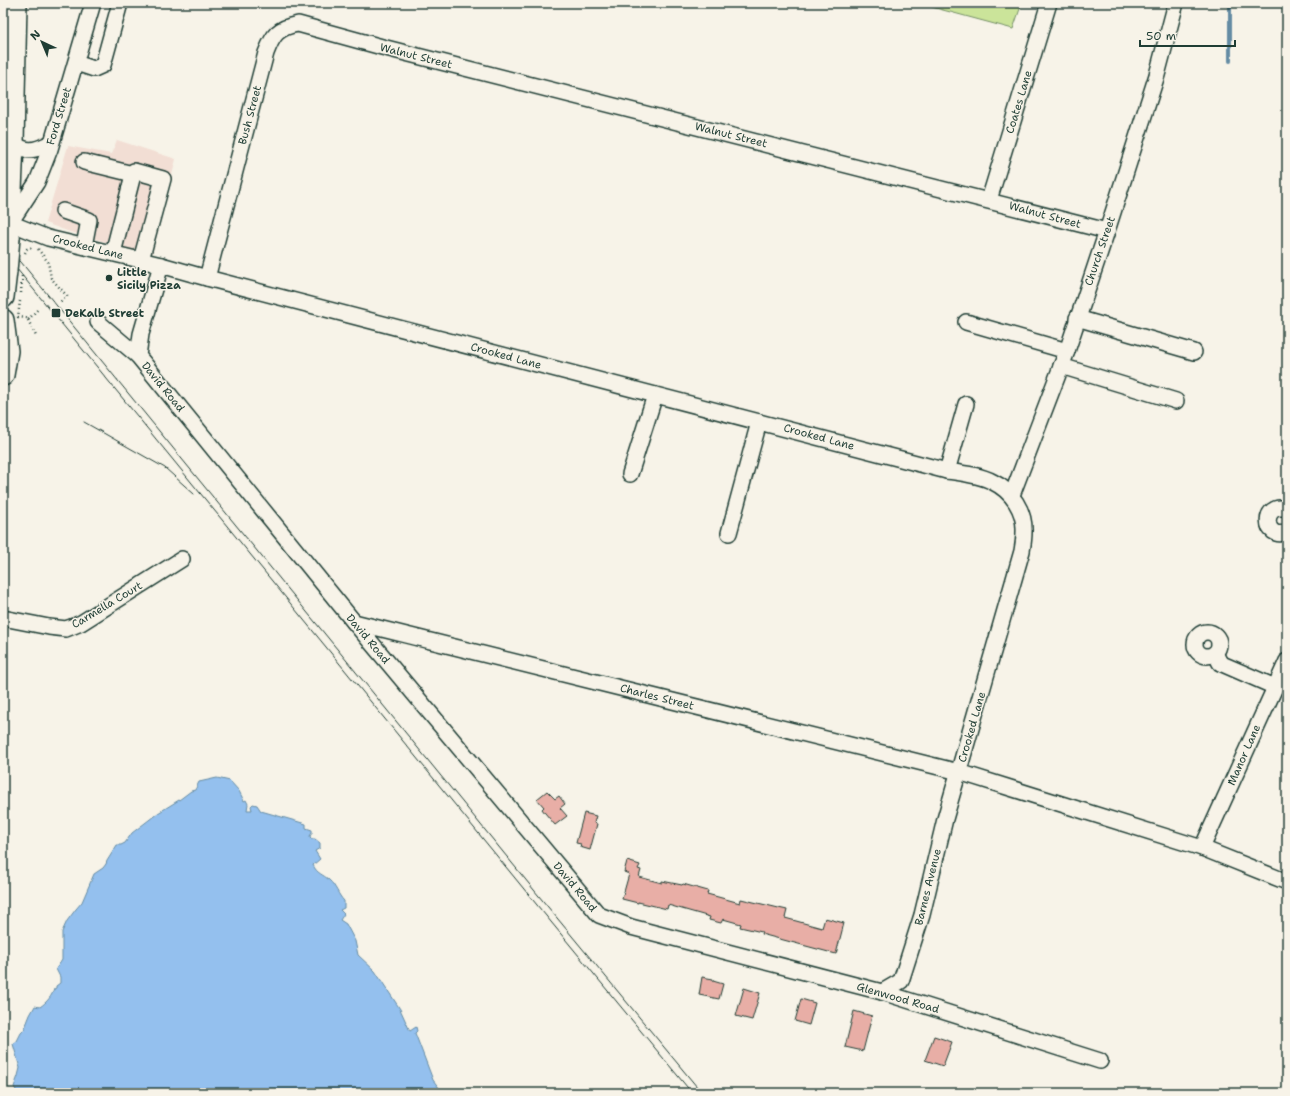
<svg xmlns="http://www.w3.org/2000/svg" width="1290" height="1096" viewBox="0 0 1290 1096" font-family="'Shantell Sans',sans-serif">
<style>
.built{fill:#f2ded4}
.green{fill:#cbe49a;stroke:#759067}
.water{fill:#94c0ee;stroke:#658ca4}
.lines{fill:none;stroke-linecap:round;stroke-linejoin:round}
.stream{stroke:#658ca4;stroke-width:4}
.building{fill:#e8aea6;stroke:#1f3d34}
.minor-casing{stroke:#1f3d34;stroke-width:18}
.highway-casing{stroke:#1f3d34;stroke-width:24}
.path{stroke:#1f3d34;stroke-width:2.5;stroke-dasharray:1 3;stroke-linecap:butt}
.minor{stroke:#f7f3e8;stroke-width:15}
.highway{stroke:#f7f3e8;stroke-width:21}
.tram{stroke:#1f3d34;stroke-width:1}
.highway-bridge-casing{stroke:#1f3d34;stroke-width:24;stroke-linecap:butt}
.path-bridge{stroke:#1f3d34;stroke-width:2.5;stroke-dasharray:1 3;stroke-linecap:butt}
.highway-bridge{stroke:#f7f3e8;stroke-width:21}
.poi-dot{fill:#1f3d34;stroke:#f7f3e8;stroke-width:1.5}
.labels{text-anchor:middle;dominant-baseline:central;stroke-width:3;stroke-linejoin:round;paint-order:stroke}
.street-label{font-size:11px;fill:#1f3d34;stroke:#f7f3e8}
.poi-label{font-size:11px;font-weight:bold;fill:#1f3d34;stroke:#f7f3e8;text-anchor:start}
</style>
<rect width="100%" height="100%" fill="#f7f3e8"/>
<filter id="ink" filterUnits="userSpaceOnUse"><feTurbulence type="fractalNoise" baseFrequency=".025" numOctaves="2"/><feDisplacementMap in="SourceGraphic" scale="8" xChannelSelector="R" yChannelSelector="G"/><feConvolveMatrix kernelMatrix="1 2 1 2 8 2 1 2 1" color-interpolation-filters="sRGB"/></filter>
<g filter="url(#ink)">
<polygon class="built" points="117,140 176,159 152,255 70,232 45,223 68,146 111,154"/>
<polygon class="green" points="917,3 1022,3 1013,29"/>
<path class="water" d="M217,778L230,781L239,791L244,801L246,800L248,804L247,810H252L251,806L253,804L257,805L261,811L306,824V828L312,830V833L310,836L311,839H315L320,843V848L315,851L320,859L313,865C317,874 323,874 329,880C336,886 338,895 344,901V908L340,910L344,914L340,920L346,924L355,941L358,955L375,971L400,1009L410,1031L416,1027L417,1031L415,1033L433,1080L443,1093H18L14,1087L18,1076L20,1068L13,1044L17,1041L21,1033L24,1030L30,1015L35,1006L40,1007C47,1002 52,996 54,989L56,988V986L60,983V977L56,969L62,960V932L67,921L76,909L82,902L94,874L103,868L106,864L107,861L117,845H121L125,843L132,833L158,813L179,800L191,791L195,790L199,782Z"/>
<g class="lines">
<polyline class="stream" points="1230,3 1230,61"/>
</g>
<g class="building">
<polygon points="547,791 555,799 559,796 565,804 560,808 567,816 555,825 545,813 542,809 544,807 537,799"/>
<polygon points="584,813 596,816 594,823 597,824 590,850 580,847 581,844 576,843"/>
<polygon points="627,861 640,865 638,869 641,870 639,877 662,883 662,881 682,885 683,884 708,891 707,894 740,903 741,899 787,910 785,918 822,928 825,918 844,923 836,954 761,934 762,932 740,927 741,924 723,919 721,923 709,920 710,917 668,905 667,909 638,902 638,903 622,899 629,874 624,872"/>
<polygon points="702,977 713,979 713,981 723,984 719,999 699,995"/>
<polygon points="744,988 760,993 752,1020 736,1016"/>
<polygon points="801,999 815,1003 809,1025 795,1021"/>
<polygon points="854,1011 872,1016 863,1051 845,1047"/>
<polygon points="934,1036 952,1042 943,1066 925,1060"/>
</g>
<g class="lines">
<defs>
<g id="minor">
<path d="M93,3L50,149L37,182L10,223L48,238L161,265L207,278L947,471C961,473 980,475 993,482C1012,491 1025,511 1024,532C1024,538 1023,545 1022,551L945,819L922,915L901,981L882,992"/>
<polyline points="76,63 94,69 103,65 120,3"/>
<path d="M13,143C29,154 35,150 51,143"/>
<polyline points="84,162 133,174"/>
<polyline points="989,200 1049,3"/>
<polyline points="63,211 89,220 84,246"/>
<polyline points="113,253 134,171 163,179 141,260"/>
<polyline points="161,265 141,334 138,356 354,622 599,915 631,927 882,992 1100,1061"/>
<path d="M207,278L266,53C273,35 277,28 298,24L382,47L1107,231"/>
<polyline points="1077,318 1194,352"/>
<polyline points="98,322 138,356"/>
<polyline points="966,322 1067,351"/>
<polyline points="1061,366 1176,401"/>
<polyline points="947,471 966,404"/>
<polyline points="630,474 655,395"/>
<polyline points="1012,495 1067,351 1107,231 1157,75 1176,3"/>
<path d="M1287,509C1261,501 1263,542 1287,532"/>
<polyline points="729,533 759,422"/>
<polyline points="3,618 49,627 66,629 81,623 182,559"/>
<polyline points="354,622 959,772 1202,848 1287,882"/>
<circle cx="1207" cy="644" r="12"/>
<polyline points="1215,653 1220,663 1275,687"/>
<polyline points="1202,848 1287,661"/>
</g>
<g id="highway">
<polyline points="9,238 13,143 16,3"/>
<polyline points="3,297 6,271"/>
<polyline points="3,320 7,351 3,375"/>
</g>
</defs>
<use href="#minor" class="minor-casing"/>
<use href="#highway" class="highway-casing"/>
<g class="path">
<polyline points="38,249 48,262 51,278 67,296 60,302"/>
<polyline points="25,253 27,249 33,247"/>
<polyline points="20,301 18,317 27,318 28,320 39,308"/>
<polyline points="28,320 36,336"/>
</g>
<use href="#minor" class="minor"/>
<use href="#highway" class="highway"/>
<g class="tram">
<polyline points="3,240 543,901 702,1093"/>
<polyline points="3,252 537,905 692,1093"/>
<polyline points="84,422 165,468 194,494"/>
</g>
<defs>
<polyline id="highway-bridge" points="6,271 9,238"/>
</defs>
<use href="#highway-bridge" class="highway-bridge-casing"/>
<polyline class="path-bridge" points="21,293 22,276"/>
<use href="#highway-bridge" class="highway-bridge"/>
</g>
</g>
<g class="poi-dot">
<circle cx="109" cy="278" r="4"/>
<rect x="51" y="308" width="10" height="10" rx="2"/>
</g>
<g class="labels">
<g class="street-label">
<text transform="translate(416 56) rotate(14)">Walnut Street</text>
<text transform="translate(1019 102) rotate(-73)">Coates Lane</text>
<text transform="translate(250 115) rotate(-75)">Bush Street</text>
<text transform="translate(59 116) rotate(-73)">Ford Street</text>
<text transform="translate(731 135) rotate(14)">Walnut Street</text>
<text transform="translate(1045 215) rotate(15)">Walnut Street</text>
<text transform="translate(88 247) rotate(14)">Crooked Lane</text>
<text transform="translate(1100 251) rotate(-71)">Church Street</text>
<text transform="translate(506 356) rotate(15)">Crooked Lane</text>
<text transform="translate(163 387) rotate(51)">David Road</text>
<text transform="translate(819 437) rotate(15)">Crooked Lane</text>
<text transform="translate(107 605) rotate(-31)">Carmella Court</text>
<text transform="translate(368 639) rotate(50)">David Road</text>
<text transform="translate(657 697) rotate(14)">Charles Street</text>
<text transform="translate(972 727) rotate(-74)">Crooked Lane</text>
<text transform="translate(1244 755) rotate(-66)">Manor Lane</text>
<text transform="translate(575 887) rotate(50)">David Road</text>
<text transform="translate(928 887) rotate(-76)">Barnes Avenue</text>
<text transform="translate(898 998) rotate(16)">Glenwood Road</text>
</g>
<g class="poi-label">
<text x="117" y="272">Little<tspan x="117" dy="13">Sicily Pizza</tspan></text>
<text x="65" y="313">DeKalb Street</text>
</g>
</g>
<rect width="1290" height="1096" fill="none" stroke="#f7f3e8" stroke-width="16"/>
<rect x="8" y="8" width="1274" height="1080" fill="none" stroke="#1f3d34" stroke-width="1.5" filter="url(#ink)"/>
<g transform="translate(42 42) rotate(316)" stroke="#f7f3e8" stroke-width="3" paint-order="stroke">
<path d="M0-3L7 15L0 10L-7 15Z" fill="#1f3d34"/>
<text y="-6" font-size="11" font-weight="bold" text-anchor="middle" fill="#1f3d34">N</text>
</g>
<path d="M1140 40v6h95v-6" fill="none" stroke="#1f3d34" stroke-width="2"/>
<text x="1146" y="40" font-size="12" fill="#1f3d34" stroke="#f7f3e8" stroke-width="3" paint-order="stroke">50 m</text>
</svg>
